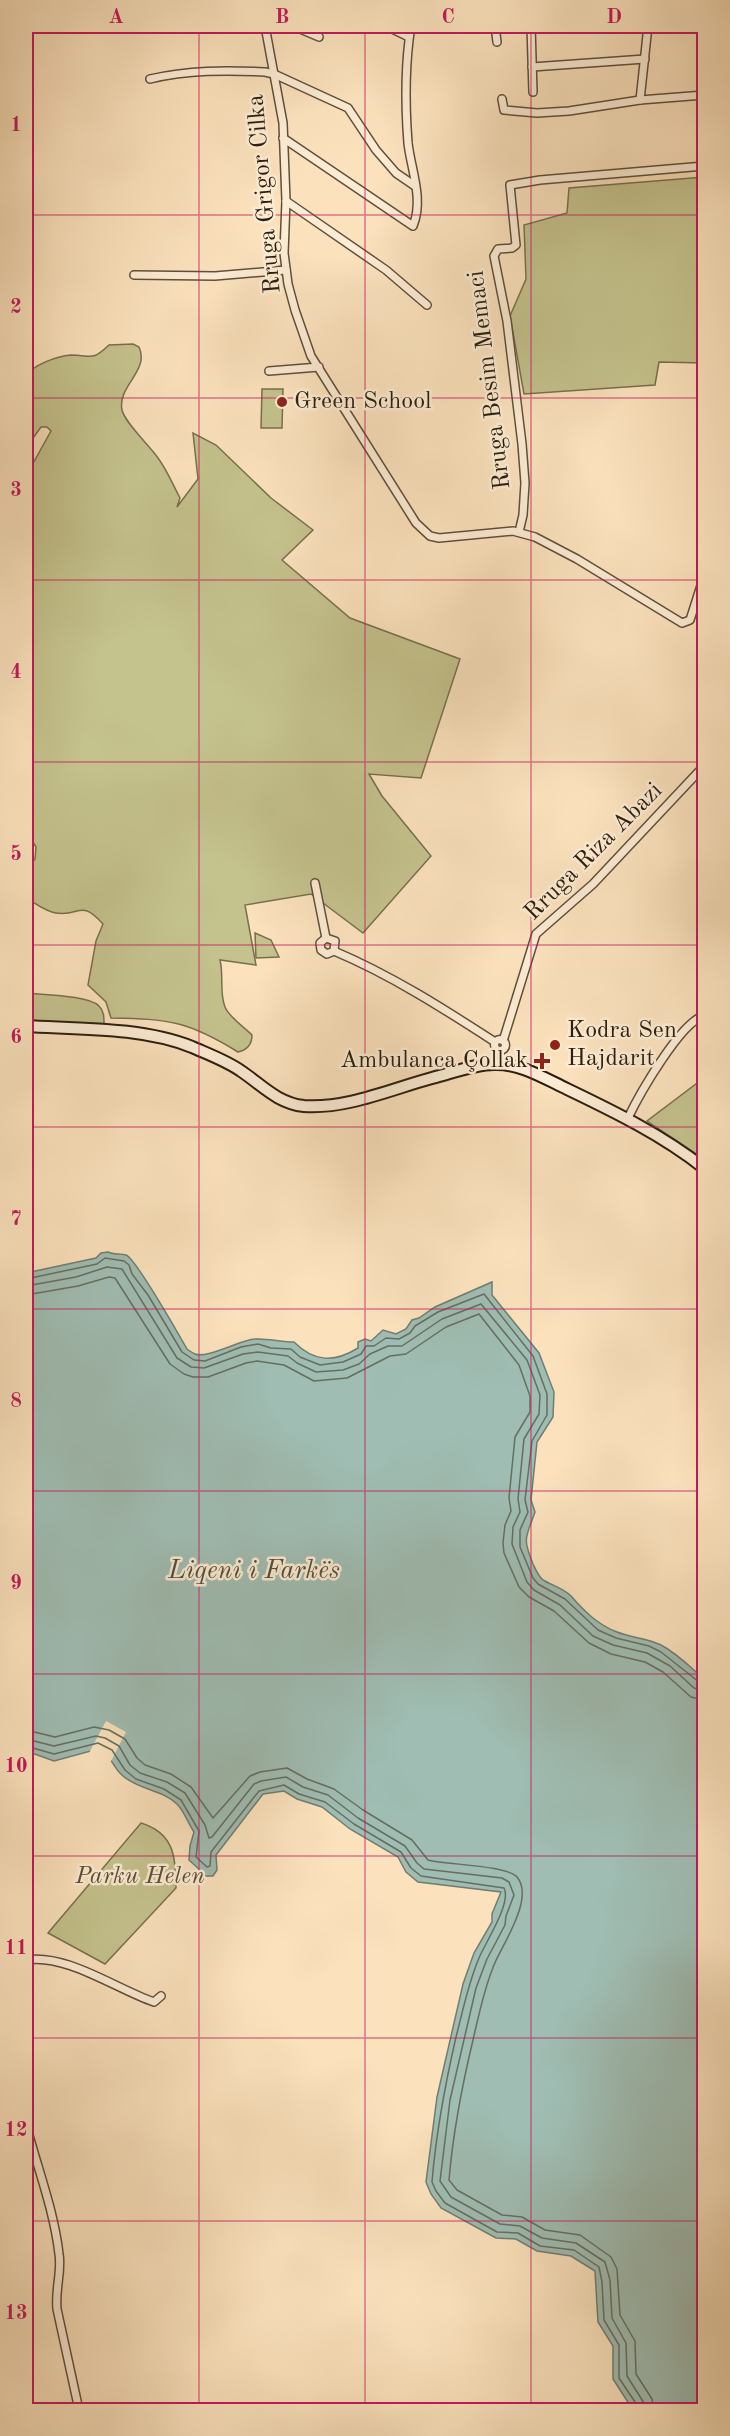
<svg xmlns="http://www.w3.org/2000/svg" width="730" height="2436" viewBox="0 0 730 2436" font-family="'Old Standard TT',serif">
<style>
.green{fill:#c4c28d;stroke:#78704e;stroke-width:1.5}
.water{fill:#9fbdb3;stroke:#717d71;stroke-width:1.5}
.pier{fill:#fbe2bd}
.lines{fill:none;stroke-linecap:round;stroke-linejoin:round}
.shore{stroke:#666e60;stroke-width:1.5}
.street-casing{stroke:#604f3a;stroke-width:10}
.secondary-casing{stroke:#2c1e0e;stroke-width:14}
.street{stroke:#fcecd4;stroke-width:7}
.secondary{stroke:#fcecd4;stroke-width:10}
.grid{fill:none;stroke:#c2185b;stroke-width:1.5;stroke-opacity:0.55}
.poi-dot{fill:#8f2418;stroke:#fcecd4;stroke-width:2}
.labels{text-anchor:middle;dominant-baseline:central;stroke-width:5;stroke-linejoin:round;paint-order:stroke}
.street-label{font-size:24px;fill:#2c1e0e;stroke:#fcecd4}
.poi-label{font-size:24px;fill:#2c1e0e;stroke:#fcecd4;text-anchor:start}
.park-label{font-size:24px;font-style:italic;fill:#5a4f34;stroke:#fcecd4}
.water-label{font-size:26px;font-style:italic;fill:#4e4e40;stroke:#fcecd4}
.neatline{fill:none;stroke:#c2185b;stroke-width:2}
.grid-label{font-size:20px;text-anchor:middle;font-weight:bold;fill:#c2185b}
</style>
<rect width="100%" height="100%" fill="#fbe2bd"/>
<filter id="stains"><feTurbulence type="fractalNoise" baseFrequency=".00333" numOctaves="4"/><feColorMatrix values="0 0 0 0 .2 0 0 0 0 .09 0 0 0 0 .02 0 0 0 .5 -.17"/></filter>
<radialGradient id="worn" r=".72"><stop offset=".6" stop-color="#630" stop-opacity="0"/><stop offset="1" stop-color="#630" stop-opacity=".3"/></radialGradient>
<g class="green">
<polygon points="704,177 704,363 659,362 655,385 524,394 510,316 526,279 524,225 567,213 569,188"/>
<path d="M133,344L139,347C150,371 117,386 122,410C125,423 149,445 158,458C167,470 173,485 180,498L177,507L198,479L193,433L216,445L271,498L313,530L282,560L350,618L460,659L421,778L369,774L382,796L431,856L363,933L311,894L245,905L256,965L220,960C224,976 219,992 225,1007C229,1017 244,1027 252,1035C252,1045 247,1050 238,1052C188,1021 169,1019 111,1018L106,1002L88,985L96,941L103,924C80,898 80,917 56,913C46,912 35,903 26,898V869L35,859L36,847L26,831V476L51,431L47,427H41L26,448C26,434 23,386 26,377C31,365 58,356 71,355C92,355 91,362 109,345Z"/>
<polygon points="262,389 283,389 282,428 261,428"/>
<polygon points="255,933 271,940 279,957 256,958"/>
<path d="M26,993C42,995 89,995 99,1006C104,1011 104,1017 104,1024L26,1021Z"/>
<polygon points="696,1084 704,1090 704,1159 647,1121"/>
<path d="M141,1823C174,1833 176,1857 176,1888L105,1964L48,1933Z"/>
</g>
<path class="water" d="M108,1252C114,1255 120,1253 126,1255C135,1258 179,1335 187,1349C190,1351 192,1353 195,1354C207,1359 240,1340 255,1339C264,1338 283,1342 294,1342C314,1362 334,1363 358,1348V1342L365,1339L371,1341L383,1330L396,1334L406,1329L412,1320L419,1318L435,1307L492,1282V1295L539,1353L554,1392L553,1417L537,1442L531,1500L535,1512C526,1538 522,1537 533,1564C536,1570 538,1576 543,1580C551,1585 563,1588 571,1596C584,1611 598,1625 617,1632C632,1638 647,1638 661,1645C678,1654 690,1667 704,1679V2410H633L613,2379V2346L598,2322L595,2271L571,2256L537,2251L516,2239L496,2238L441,2208L431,2194L426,2182L437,2097L463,1984L474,1953L492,1922V1914L501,1892L418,1882L406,1872L398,1857L350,1829L322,1807L297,1799L284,1791L263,1794L216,1855L217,1870L213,1876H200V1870L189,1860L190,1846L194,1832C188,1823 184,1811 177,1804C163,1790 139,1790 123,1776C112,1767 114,1758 98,1749L54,1761L26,1751V1273L96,1258L101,1253Z"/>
<polygon class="pier" points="106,1721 126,1732 110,1763 107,1758 98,1752 88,1755"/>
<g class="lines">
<g class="shore">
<polyline points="26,1279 97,1264 105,1258 124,1261 129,1265 132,1274 148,1295 182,1352 194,1360 205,1361 241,1347 258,1344 271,1348 291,1349 300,1357 320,1365 343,1362 361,1354 366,1346 374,1346 386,1338 399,1339 410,1333 415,1326 438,1312 484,1294 533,1356 547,1394 547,1415 532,1441 525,1500 528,1512 520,1530 520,1547 533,1578 538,1584 565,1599 598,1630 616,1638 649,1646 661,1652 699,1682 704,1683"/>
<polyline points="26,1286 76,1277 107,1267 122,1269 177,1358 191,1367 204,1368 243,1354 258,1352 288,1356 297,1363 316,1372 343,1370 359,1364 370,1354 388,1346 402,1346 442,1319 481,1304 527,1360 540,1395 539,1414 524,1439 518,1499 520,1512 513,1527 512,1544 527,1582 534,1590 560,1605 593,1636 613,1645 647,1653 670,1666 694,1688 704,1691"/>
<polyline points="26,1295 78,1286 109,1277 115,1278 170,1364 184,1374 193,1377 208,1377 246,1363 257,1361 284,1365 314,1381 347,1378 390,1356 406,1354 446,1327 479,1314 519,1365 530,1396 530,1412 515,1437 509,1498 511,1511 505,1525 503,1543 504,1553 519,1587 529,1597 554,1611 589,1643 611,1654 645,1662 663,1672 691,1697 704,1700"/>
<path d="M26,1730L55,1737L94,1727L109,1730L125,1739L137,1758L145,1765L171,1774L191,1787L213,1818L250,1776L260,1772L287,1768L307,1779L334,1789L363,1810L412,1840L428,1860C447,1865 506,1865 517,1877C535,1898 502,1945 494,1965C484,1989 479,2014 473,2040C462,2086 453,2132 449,2180L457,2190L502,2215L522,2217L545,2230L580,2235L611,2257L617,2269L620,2315L635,2341L636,2374L652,2399L654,2410"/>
<polyline points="26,1739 54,1746 96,1736 105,1738 119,1746 130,1765 140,1773 167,1782 185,1793 205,1825 209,1838 212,1837 254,1784 261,1781 286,1777 303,1787 328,1795 358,1818 405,1846 417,1863 424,1869 502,1878 509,1882 514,1895 506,1916 505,1925 487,1959 476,1988 460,2057 450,2100 440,2181 451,2197 500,2224 520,2226 542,2238 576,2243 605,2262 610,2280 612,2318 626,2343 627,2376 644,2403 645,2410"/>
<path d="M26,1746L54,1754L98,1743L112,1750L125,1770L136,1779L164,1789L181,1800L199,1831L196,1857L207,1867L210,1866L211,1852L259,1791L284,1785L299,1794L325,1802L354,1824L401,1852L411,1868L421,1876L504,1888C512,1903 485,1943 479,1958C468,1984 463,2010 456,2037C445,2085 436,2133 432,2182L436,2191L445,2203L497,2232L518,2233L540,2246L574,2250L599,2267L602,2282L604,2320L619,2345V2378L637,2405L638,2410"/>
</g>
<defs>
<g id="street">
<polyline points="265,26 283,123 286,201 284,253 288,284 295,310 311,356 416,523 430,536 439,538 513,531 535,537 577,559 682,623 690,620 704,576"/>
<polyline points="293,26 319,37"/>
<polyline points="386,26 409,37"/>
<polyline points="495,26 497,42"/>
<polyline points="531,26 533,92"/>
<polyline points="532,67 645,59"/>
<path d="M150,79C188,70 226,70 265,72L274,74L348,108L376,150L396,173L415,186"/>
<polyline points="502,99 504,110 537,113 569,111 640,100 704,95"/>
<polyline points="640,100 648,26"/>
<path d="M283,138L413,226C424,199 411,170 408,143C405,104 405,63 411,26"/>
<polyline points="286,201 386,270 427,305"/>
<polyline points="134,275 215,276 286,270"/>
<polyline points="269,371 319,367"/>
<polyline points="519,532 523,515 525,483 522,444 507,321 494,256 498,249 512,248 516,245 510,185 540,180 704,166"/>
<polyline points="315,883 326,938"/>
<polyline points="326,938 320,943 321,950 327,954 334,951"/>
<polyline points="326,938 335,941 334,951"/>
<path d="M334,951C391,975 444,1009 495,1042"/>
<circle cx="500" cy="1045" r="5.5"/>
<polyline points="503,1041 536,934 593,884 704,766"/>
<path d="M628,1118C639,1095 681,1021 704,1016"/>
<path d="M26,1960C66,1953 116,1989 154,2002L161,1996"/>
<path d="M26,2124C37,2167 54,2210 59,2254C62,2272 55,2288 57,2309L79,2410"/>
</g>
<path id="secondary" d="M26,1026C78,1029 143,1027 192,1047C208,1054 227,1061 241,1071C262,1085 277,1103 304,1106C347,1109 391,1089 432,1078C452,1073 474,1064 494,1064C520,1063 544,1078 567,1089C615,1112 662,1135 704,1168"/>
</defs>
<use href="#street" class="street-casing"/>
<use href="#secondary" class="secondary-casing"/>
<use href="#street" class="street"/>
<use href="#secondary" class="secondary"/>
</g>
<path class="grid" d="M199,26V2410M365,26V2410M531,26V2410M26,215H704M26,398H704M26,580H704M26,762H704M26,945H704M26,1127H704M26,1309H704M26,1491H704M26,1674H704M26,1856H704M26,2038H704M26,2221H704"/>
<g class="poi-dot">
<circle cx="282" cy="402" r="6"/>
<circle cx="555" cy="1045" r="6"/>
<path d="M539 1052h6v6h6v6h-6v6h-6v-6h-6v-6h6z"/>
</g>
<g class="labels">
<g class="street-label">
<text transform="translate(265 194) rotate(-95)">Rruga Grigor Cilka</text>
<text transform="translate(490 380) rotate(-97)">Rruga Besim Memaci</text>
<text transform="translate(594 852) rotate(-45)">Rruga Riza Abazi</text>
</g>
<g class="poi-label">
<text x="294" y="402">Green School</text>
<text x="567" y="1031">Kodra Sen<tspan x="567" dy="28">Hajdarit</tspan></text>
<text x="528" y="1061" text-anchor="end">Ambulanca Çollak</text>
</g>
<g class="park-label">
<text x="140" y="1877">Parku Helen</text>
</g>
<g class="water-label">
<text x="254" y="1571">Liqeni i Farkës</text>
</g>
</g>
<rect width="730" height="2436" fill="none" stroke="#fbe2bd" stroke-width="66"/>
<rect x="33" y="33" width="664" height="2370" class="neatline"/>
<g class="grid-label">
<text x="116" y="23">A</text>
<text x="282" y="23">B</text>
<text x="448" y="23">C</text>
<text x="614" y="23">D</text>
<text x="16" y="131">1</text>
<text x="16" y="313">2</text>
<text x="16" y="496">3</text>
<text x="16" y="678">4</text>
<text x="16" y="860">5</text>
<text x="16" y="1043">6</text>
<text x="16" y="1225">7</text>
<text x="16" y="1407">8</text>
<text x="16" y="1589">9</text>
<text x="16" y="1772">10</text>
<text x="16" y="1954">11</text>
<text x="16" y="2136">12</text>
<text x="16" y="2319">13</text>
</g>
<rect width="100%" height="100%" filter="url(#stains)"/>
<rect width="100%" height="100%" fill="url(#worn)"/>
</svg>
